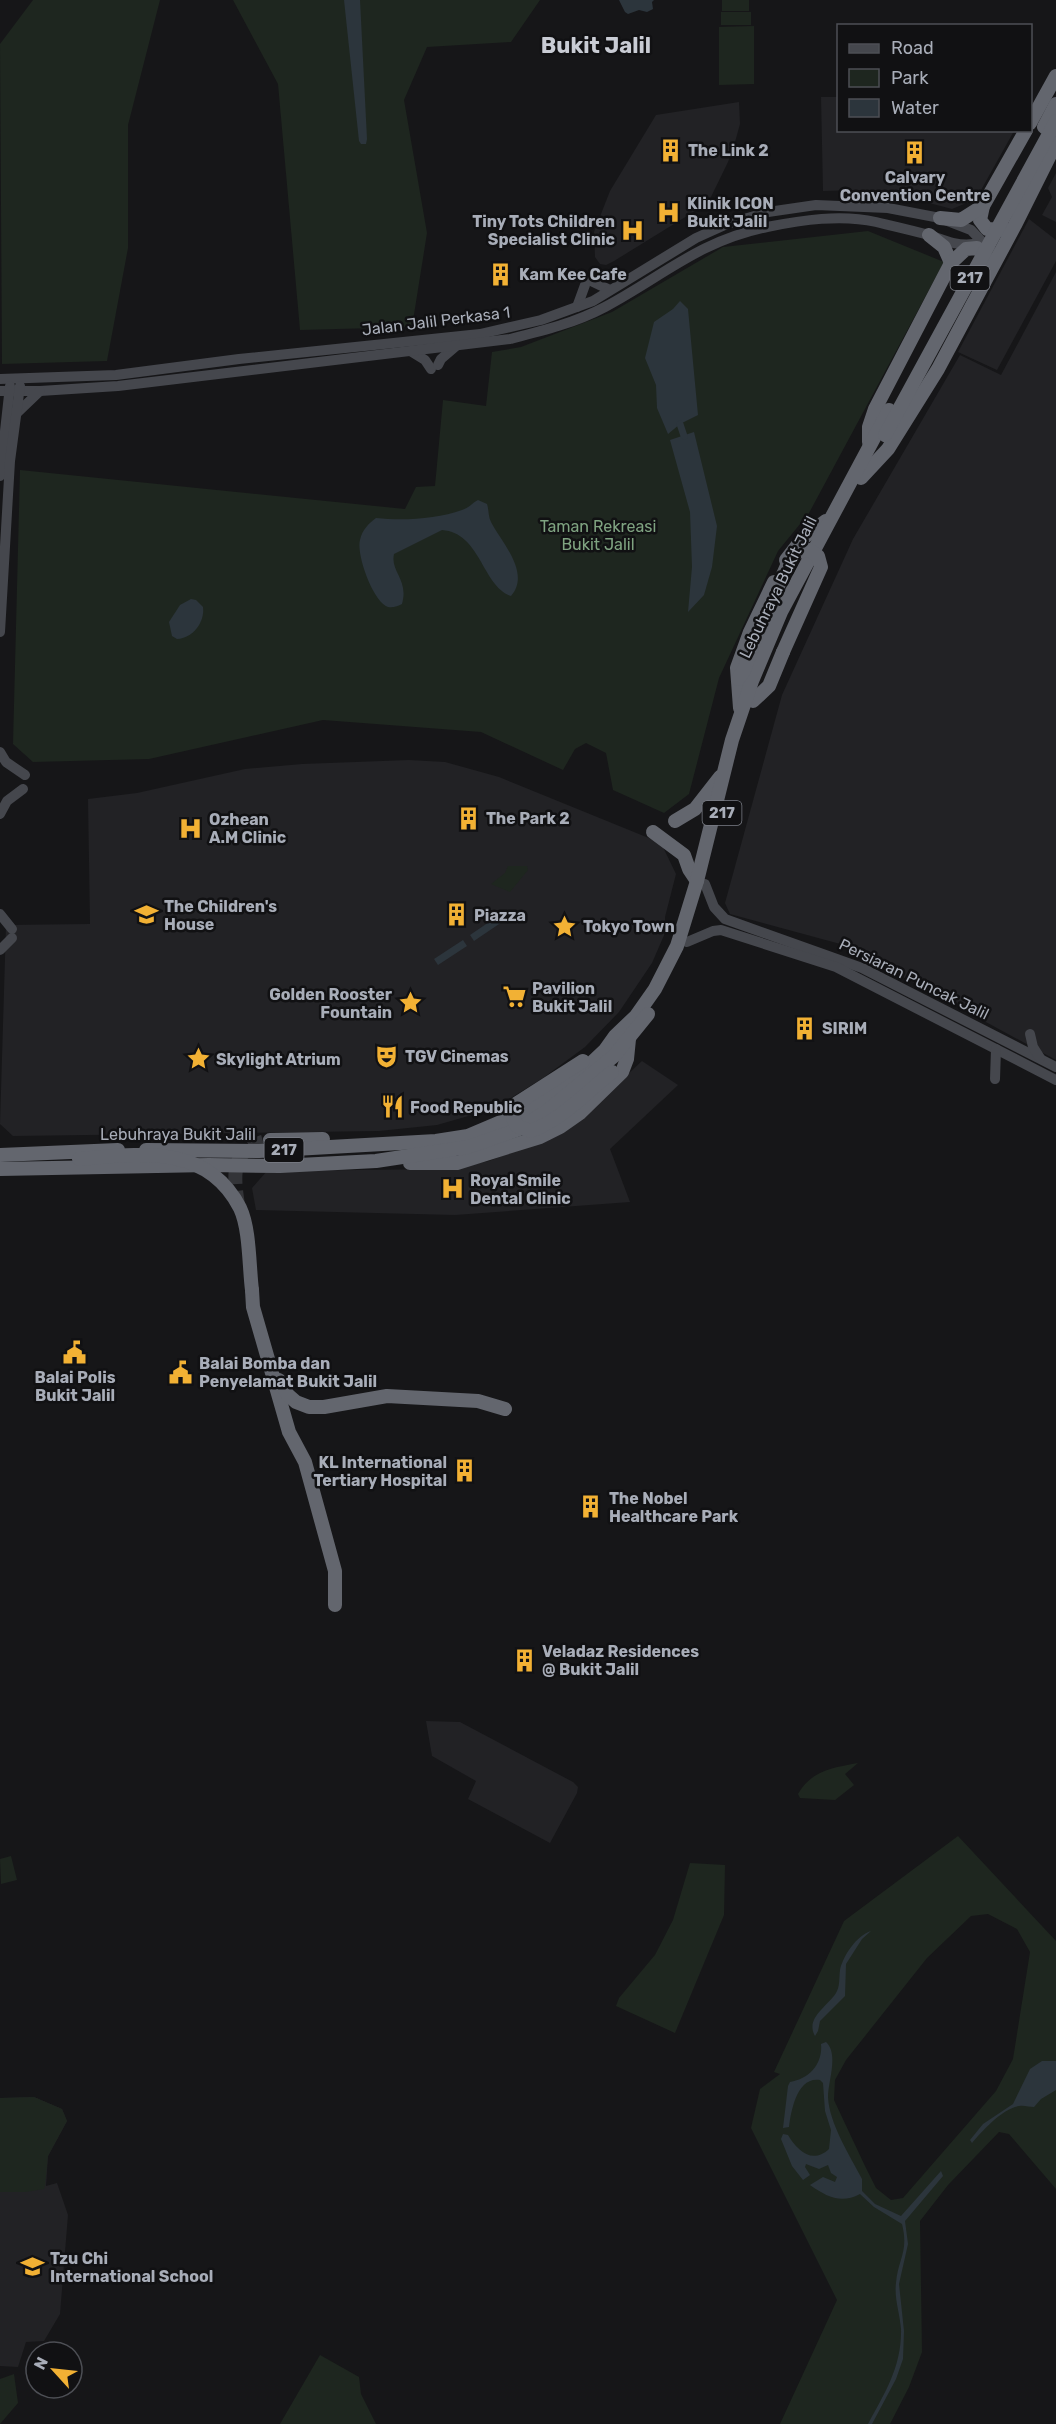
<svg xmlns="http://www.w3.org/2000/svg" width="1056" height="2424" viewBox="0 0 1056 2424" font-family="Rubik,sans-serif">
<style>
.built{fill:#222225}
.green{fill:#1e261f;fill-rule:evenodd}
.water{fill:#2c353c}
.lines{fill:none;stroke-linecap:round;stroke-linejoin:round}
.canal{stroke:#2c353c;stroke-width:7}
.highway-tunnel{stroke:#333438;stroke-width:14;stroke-dasharray:14 7;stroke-linecap:butt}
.secondary{stroke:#45474d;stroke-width:10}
.highway{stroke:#63666e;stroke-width:14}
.highway-bridge{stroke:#63666e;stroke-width:14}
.labels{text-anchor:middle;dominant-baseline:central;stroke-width:5;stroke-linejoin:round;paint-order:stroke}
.shield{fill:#111113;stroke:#7b7e86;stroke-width:1.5}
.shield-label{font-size:15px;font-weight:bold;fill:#a8adb8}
.poi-label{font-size:16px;font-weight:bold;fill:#a8adb8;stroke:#111113;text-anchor:start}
.street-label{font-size:16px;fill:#a8adb8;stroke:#111113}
.park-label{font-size:16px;fill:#7fa381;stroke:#111113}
.district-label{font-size:22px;font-weight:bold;fill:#c9ccd4;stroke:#111113}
</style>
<rect width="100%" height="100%" fill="#161618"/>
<g class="built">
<polygon points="821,97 838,97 838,130 1014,131 976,199 952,209 929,203 856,190 823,191"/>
<polygon points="739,102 740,124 735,142 728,162 708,203 614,261 606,265 600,264 595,257 594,232 610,191 656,115"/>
<polygon points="1056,173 1056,222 1042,215 1052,197 1048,188"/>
<polygon points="1029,219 1056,240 1056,261 997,370 958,352"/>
<polygon points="1056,272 1056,1060 844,945 730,914 725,903 782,695 853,539 960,355 1001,375"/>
<polygon points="409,760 445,762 499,777 661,843 676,874 665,917 665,933 652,963 619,1012 585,1047 543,1078 493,1109 437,1125 379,1131 13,1136 0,1124 6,925 90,924 88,799 137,793 245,769 302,764"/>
<polygon points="642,1061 678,1085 610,1149 630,1202 455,1215 256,1210 252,1188 267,1171 451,1169 489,1161 538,1142 586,1113"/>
<polygon points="426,1721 460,1722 573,1782 578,1787 577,1793 550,1843 468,1799 476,1781 432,1756"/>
<polygon points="34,2097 62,2109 67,2121 48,2156 46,2186 57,2183 68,2215 60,2314 44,2341 26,2342 18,2367 0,2366 0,2098"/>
</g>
<g class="green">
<polygon points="33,0 160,0 128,125 128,248 107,361 2,364 0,44"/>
<polygon points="233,0 540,0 511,42 427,47 404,100 427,233 412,327 300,330 278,84"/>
<rect x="722" y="0" width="27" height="11"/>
<rect x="721" y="12" width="30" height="13"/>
<polygon points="754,26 754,84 719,85 719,27"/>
<polygon points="868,231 944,262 809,513 778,551 719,678 689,794 664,813 613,790 606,753 586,743 575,749 563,770 481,732 323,720 149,759 33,762 13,744 20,470 405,509 416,487 435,486 443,400 486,406 492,352 521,347 612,312 723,247"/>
<polygon points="508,866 527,866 528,870 510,892 491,884 505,873"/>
<path d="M858,1763L845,1774L854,1785L835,1800L800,1798L798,1794C812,1770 832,1768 858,1763Z"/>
<path d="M958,1836L1056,1941V2189L1009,2134L999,2132L948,2185L920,2221L922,2352L909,2387L890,2424H780L837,2300L751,2128L760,2089L780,2074L774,2072L844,1921ZM988,1914L1017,1929L1030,1952L1013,2059L996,2091L903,2198L891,2200L876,2188L865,2166L834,2100L835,2080L846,2060L927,1958L971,1916Z"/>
<polygon points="11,1856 17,1880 1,1884 0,1859"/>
<polygon points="690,1863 725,1865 724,1915 675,2033 616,2006 619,1998 655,1955 673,1920"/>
<polygon points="34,2097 62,2109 67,2121 48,2156 45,2186 44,2189 25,2192 0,2192 0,2098"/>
<polygon points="320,2355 359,2377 361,2394 376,2424 280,2424"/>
<polygon points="14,2374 18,2403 0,2424 0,2379"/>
</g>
<g class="water">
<polygon points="344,0 360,0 367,139 366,144 361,144 359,141"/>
<polygon points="619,0 654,0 652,2 653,9 647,12 639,10 628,14 625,12"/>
<polygon points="680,301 688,309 698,415 680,424 668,434 657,408 656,385 645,358 654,322 673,309"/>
<polygon points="694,432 717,526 712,567 704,595 688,612 692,567 690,512 670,440"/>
<path d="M478,500L487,504C489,510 488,516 491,522C502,543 531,573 511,596C482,586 481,533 442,530L394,554C390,572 409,579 402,604C398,606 393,608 388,607C373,602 356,554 360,540C362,530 369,523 376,518C403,521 437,519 462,510C469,508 472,503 478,500Z"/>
<path d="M191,599L196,600L203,607C205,622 193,638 177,639L172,636L169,622L180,605Z"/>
<polygon points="498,916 502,922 474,941 470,935"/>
<polygon points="463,940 467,946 438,965 434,959"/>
<path d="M871,1931L862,1939L846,1964L845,1996L820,2021L818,2031L815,2036C805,2018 827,2007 836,1993C840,1987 839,1978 840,1970C843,1956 856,1936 871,1931Z"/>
<path d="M826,2042C839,2054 828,2081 828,2097C829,2123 850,2156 862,2179V2191L875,2204L901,2216L941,2171L943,2176L905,2221L908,2244L899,2284L904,2331L903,2359L896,2379L872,2424H868C885,2393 902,2366 901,2329C900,2314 894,2298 896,2283C898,2259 909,2252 902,2224L874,2207L860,2194C841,2204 827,2197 810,2185L823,2177L835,2182L837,2177L831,2173L828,2165L819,2169L806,2164L805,2167L810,2175L803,2180L792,2166L781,2139L783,2134L788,2135C797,2150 812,2165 829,2149L831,2130L825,2111L823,2083L820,2080C797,2076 791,2111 789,2127L783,2128L788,2086L790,2082C810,2079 823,2063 821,2044Z"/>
<path d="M1042,2061H1056V2090L1041,2099L1034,2107C1029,2107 1024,2105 1019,2106C1003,2108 982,2131 972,2143L970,2140L983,2124L1013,2104L1030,2069Z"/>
</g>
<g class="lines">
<polyline class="canal" points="680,424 684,436"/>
<path class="highway-tunnel" d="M238,1205C233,1172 231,1148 270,1140"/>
<g class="secondary">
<polyline points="589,280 610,290"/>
<polyline points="577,307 585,285"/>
<polyline points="412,352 425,360 431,369"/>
<polyline points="438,365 441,359 455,347"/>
<polyline points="0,379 116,375 239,359 480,334 541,320 593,301 696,238 727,224 768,212 816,205 888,208 940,218 971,230 992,252"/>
<path d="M0,391H40L118,386L510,339C542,331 575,323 605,307C663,276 699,241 767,227C802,220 841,214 876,222C893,226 911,230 929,235C944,240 956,246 973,244"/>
<polyline points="17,413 40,391"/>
<polyline points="0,476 10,386"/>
<polyline points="0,632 10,461 20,386"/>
<polyline points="0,752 6,762 25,775"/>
<polyline points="0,814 7,801 23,789"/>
<polyline points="705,884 714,907 725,919 862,968 1056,1067"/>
<polyline points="0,914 12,929"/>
<polyline points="687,942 713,931 721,930 836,967 1056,1080"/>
<polyline points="0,950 12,938"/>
<polyline points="1030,1034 1033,1047 1040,1058"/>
<polyline points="995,1079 996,1049"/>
</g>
<g class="highway">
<polyline points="1030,123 1056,76"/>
<polyline points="983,206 980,220 987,229 1005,230"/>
<polyline points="940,218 961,220 983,206 1026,130"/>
<polyline points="929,235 944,247 951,263"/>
<polyline points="869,442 869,427 875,409 951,263 966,249 977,248 985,256 987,265"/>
<polyline points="861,478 888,449 938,369 1015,225 1056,143"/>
<polyline points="786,560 803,538 826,521"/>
<polyline points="753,701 769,686 783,652"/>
<polyline points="740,708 737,668 750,632 774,582"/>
<polyline points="675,821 695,809 720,777"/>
<polyline points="653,832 684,855 689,869 697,881"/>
<polyline points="270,1140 323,1139"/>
<polyline points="146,1150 259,1151 436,1141 468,1136 524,1112 552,1095 587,1067 605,1050 615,1036 636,1016 655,989 677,946 697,881 732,740 752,681 781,612 889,410"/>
<polyline points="0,1155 118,1150"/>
<polyline points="410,1163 457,1163 540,1137 560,1127 580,1113 622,1072 627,1059 629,1039"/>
<polyline points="0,1169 209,1165 280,1166 376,1161 468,1147 517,1130 546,1112 614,1056 648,1014"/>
<polyline points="252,1290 253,1307 289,1432 305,1462 335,1571 335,1605"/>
<polyline points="279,1380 288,1395 296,1402 309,1407 324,1407 387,1396 478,1401 505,1409"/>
</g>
<g class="highway-bridge">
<polyline points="1044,127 1056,104"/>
<polyline points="885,435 1056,121"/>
<polyline points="738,679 744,670 758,632 789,561 797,552 809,550 818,556 821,567 783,652"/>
<path d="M583,1061L516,1104L513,1118L517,1126L530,1131C561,1121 586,1092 612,1072"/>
<path d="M79,1159C139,1154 207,1143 240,1208C250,1229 249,1267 252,1290"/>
</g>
</g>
<defs>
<symbol id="building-bare" viewBox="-9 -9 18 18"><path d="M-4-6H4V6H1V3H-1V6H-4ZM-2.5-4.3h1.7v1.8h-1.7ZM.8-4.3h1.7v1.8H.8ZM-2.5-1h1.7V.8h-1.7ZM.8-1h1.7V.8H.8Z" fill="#f2b134" stroke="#111113" stroke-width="2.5" paint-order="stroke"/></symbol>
<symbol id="hospital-bare" viewBox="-9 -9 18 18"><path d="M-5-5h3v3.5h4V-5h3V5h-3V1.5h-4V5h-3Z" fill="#f2b134" stroke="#111113" stroke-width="2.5" paint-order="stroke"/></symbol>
<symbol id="school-bare" viewBox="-9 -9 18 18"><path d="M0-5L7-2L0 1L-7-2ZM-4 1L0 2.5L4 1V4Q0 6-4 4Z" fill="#f2b134" stroke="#111113" stroke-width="2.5" paint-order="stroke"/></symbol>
<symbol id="sight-bare" viewBox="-9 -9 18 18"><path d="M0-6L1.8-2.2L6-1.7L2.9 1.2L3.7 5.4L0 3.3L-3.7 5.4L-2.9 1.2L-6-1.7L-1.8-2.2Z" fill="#f2b134" stroke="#111113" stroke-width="2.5" paint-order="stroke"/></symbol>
<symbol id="supermarket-bare" viewBox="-9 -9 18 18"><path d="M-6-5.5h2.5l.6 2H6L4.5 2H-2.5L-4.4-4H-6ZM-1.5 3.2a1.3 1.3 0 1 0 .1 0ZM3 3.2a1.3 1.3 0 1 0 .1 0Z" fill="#f2b134" stroke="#111113" stroke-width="2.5" paint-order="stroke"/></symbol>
<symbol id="theatre-bare" viewBox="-9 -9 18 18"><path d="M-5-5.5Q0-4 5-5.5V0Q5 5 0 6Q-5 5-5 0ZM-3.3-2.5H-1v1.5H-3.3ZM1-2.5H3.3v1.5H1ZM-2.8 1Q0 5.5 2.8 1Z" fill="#f2b134" stroke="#111113" stroke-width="2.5" paint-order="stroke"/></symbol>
<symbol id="restaurant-bare" viewBox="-9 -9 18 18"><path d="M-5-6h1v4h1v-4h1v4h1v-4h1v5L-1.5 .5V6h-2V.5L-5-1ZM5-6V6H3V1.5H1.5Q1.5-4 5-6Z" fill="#f2b134" stroke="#111113" stroke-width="2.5" paint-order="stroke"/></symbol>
<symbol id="civic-bare" viewBox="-9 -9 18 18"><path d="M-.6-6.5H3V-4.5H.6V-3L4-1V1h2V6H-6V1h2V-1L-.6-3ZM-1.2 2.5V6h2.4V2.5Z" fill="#f2b134" stroke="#111113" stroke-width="2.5" paint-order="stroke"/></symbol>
</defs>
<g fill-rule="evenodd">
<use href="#building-bare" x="654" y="134" width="33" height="33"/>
<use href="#building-bare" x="898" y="136" width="33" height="33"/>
<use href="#hospital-bare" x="652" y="196" width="33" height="33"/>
<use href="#hospital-bare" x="616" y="214" width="33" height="33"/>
<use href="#building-bare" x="484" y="258" width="33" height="33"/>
<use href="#building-bare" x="452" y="802" width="33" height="33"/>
<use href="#hospital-bare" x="174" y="812" width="33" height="33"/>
<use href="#school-bare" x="130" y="898" width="33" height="33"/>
<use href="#building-bare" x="440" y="898" width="33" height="33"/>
<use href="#sight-bare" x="548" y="910" width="33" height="33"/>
<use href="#supermarket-bare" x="498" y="980" width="33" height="33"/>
<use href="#sight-bare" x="394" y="986" width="33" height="33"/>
<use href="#building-bare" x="788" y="1012" width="33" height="33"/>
<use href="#theatre-bare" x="370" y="1040" width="33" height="33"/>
<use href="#sight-bare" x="182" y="1042" width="33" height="33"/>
<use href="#restaurant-bare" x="376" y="1090" width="33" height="33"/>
<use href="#hospital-bare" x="436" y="1172" width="33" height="33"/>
<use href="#civic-bare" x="58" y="1336" width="33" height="33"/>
<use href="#civic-bare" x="164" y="1356" width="33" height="33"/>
<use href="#building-bare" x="448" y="1454" width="33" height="33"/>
<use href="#building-bare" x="574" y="1490" width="33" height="33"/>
<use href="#building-bare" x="508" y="1644" width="33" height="33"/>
<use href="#school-bare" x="16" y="2250" width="33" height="33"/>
</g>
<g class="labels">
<g class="shield">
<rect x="950.5" y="266" width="39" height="24" rx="4.5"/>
<rect x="702.5" y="801" width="39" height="24" rx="4.5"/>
<rect x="264.5" y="1138" width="39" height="24" rx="4.5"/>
</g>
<g class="shield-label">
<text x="970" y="278">217</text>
<text x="722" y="813">217</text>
<text x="284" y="1150">217</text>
</g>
<g class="poi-label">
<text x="688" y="150">The Link 2</text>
<text x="915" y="177" text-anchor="middle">Calvary<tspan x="915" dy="18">Convention Centre</tspan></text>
<text x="687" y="203">Klinik ICON<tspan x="687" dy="18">Bukit Jalil</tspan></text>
<text x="615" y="221" text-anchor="end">Tiny Tots Children<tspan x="615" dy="18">Specialist Clinic</tspan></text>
<text x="519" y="274">Kam Kee Cafe</text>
<text x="486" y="818">The Park 2</text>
<text x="209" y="819">Ozhean<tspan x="209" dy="18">A.M Clinic</tspan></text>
<text x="164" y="906">The Children's<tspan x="164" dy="18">House</tspan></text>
<text x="474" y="915">Piazza</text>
<text x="583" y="926">Tokyo Town</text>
<text x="532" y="988">Pavilion<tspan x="532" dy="18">Bukit Jalil</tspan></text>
<text x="392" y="994" text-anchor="end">Golden Rooster<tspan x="392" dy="18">Fountain</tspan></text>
<text x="822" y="1028">SIRIM</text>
<text x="405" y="1056">TGV Cinemas</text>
<text x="216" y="1059">Skylight Atrium</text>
<text x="410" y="1107">Food Republic</text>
<text x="470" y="1180">Royal Smile<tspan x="470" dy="18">Dental Clinic</tspan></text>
<text x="199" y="1363">Balai Bomba dan<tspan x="199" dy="18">Penyelamat Bukit Jalil</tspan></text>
<text x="75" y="1377" text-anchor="middle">Balai Polis<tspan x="75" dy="18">Bukit Jalil</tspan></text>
<text x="447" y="1462" text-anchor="end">KL International<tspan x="447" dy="18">Tertiary Hospital</tspan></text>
<text x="609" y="1498">The Nobel<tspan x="609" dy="18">Healthcare Park</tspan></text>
<text x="542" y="1651">Veladaz Residences<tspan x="542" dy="18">@ Bukit Jalil</tspan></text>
<text x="50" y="2258">Tzu Chi<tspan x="50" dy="18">International School</tspan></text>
</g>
<g class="street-label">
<text transform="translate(436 321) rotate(-7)">Jalan Jalil Perkasa 1</text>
<text transform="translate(778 587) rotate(-64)">Lebuhraya Bukit Jalil</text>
<text transform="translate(914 979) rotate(26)">Persiaran Puncak Jalil</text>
<text x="178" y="1134">Lebuhraya Bukit Jalil</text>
</g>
<g class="park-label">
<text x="598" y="526">Taman Rekreasi<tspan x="598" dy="18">Bukit Jalil</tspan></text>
</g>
<g class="district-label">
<text x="596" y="45">Bukit Jalil</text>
</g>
</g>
<rect x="837" y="24" width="195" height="108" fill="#111113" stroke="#4d4f55" stroke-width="1.5"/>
<rect x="849" y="44" width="30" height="9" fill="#45474d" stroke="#4d4f55" stroke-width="1.5"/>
<text x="891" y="54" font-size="18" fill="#a8adb8">Road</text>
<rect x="849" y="69" width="30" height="18" fill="#1e261f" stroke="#4d4f55" stroke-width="1.5"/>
<text x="891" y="84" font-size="18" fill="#a8adb8">Park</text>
<rect x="849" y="99" width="30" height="18" fill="#2c353c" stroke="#4d4f55" stroke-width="1.5"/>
<text x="891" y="114" font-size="18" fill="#a8adb8">Water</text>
<g transform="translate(54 2370) rotate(297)"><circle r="28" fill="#111113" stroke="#4d4f55" stroke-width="1.5"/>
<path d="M0-4.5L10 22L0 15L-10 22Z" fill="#f2b134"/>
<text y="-9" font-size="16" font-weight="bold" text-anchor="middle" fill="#a8adb8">N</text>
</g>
</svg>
